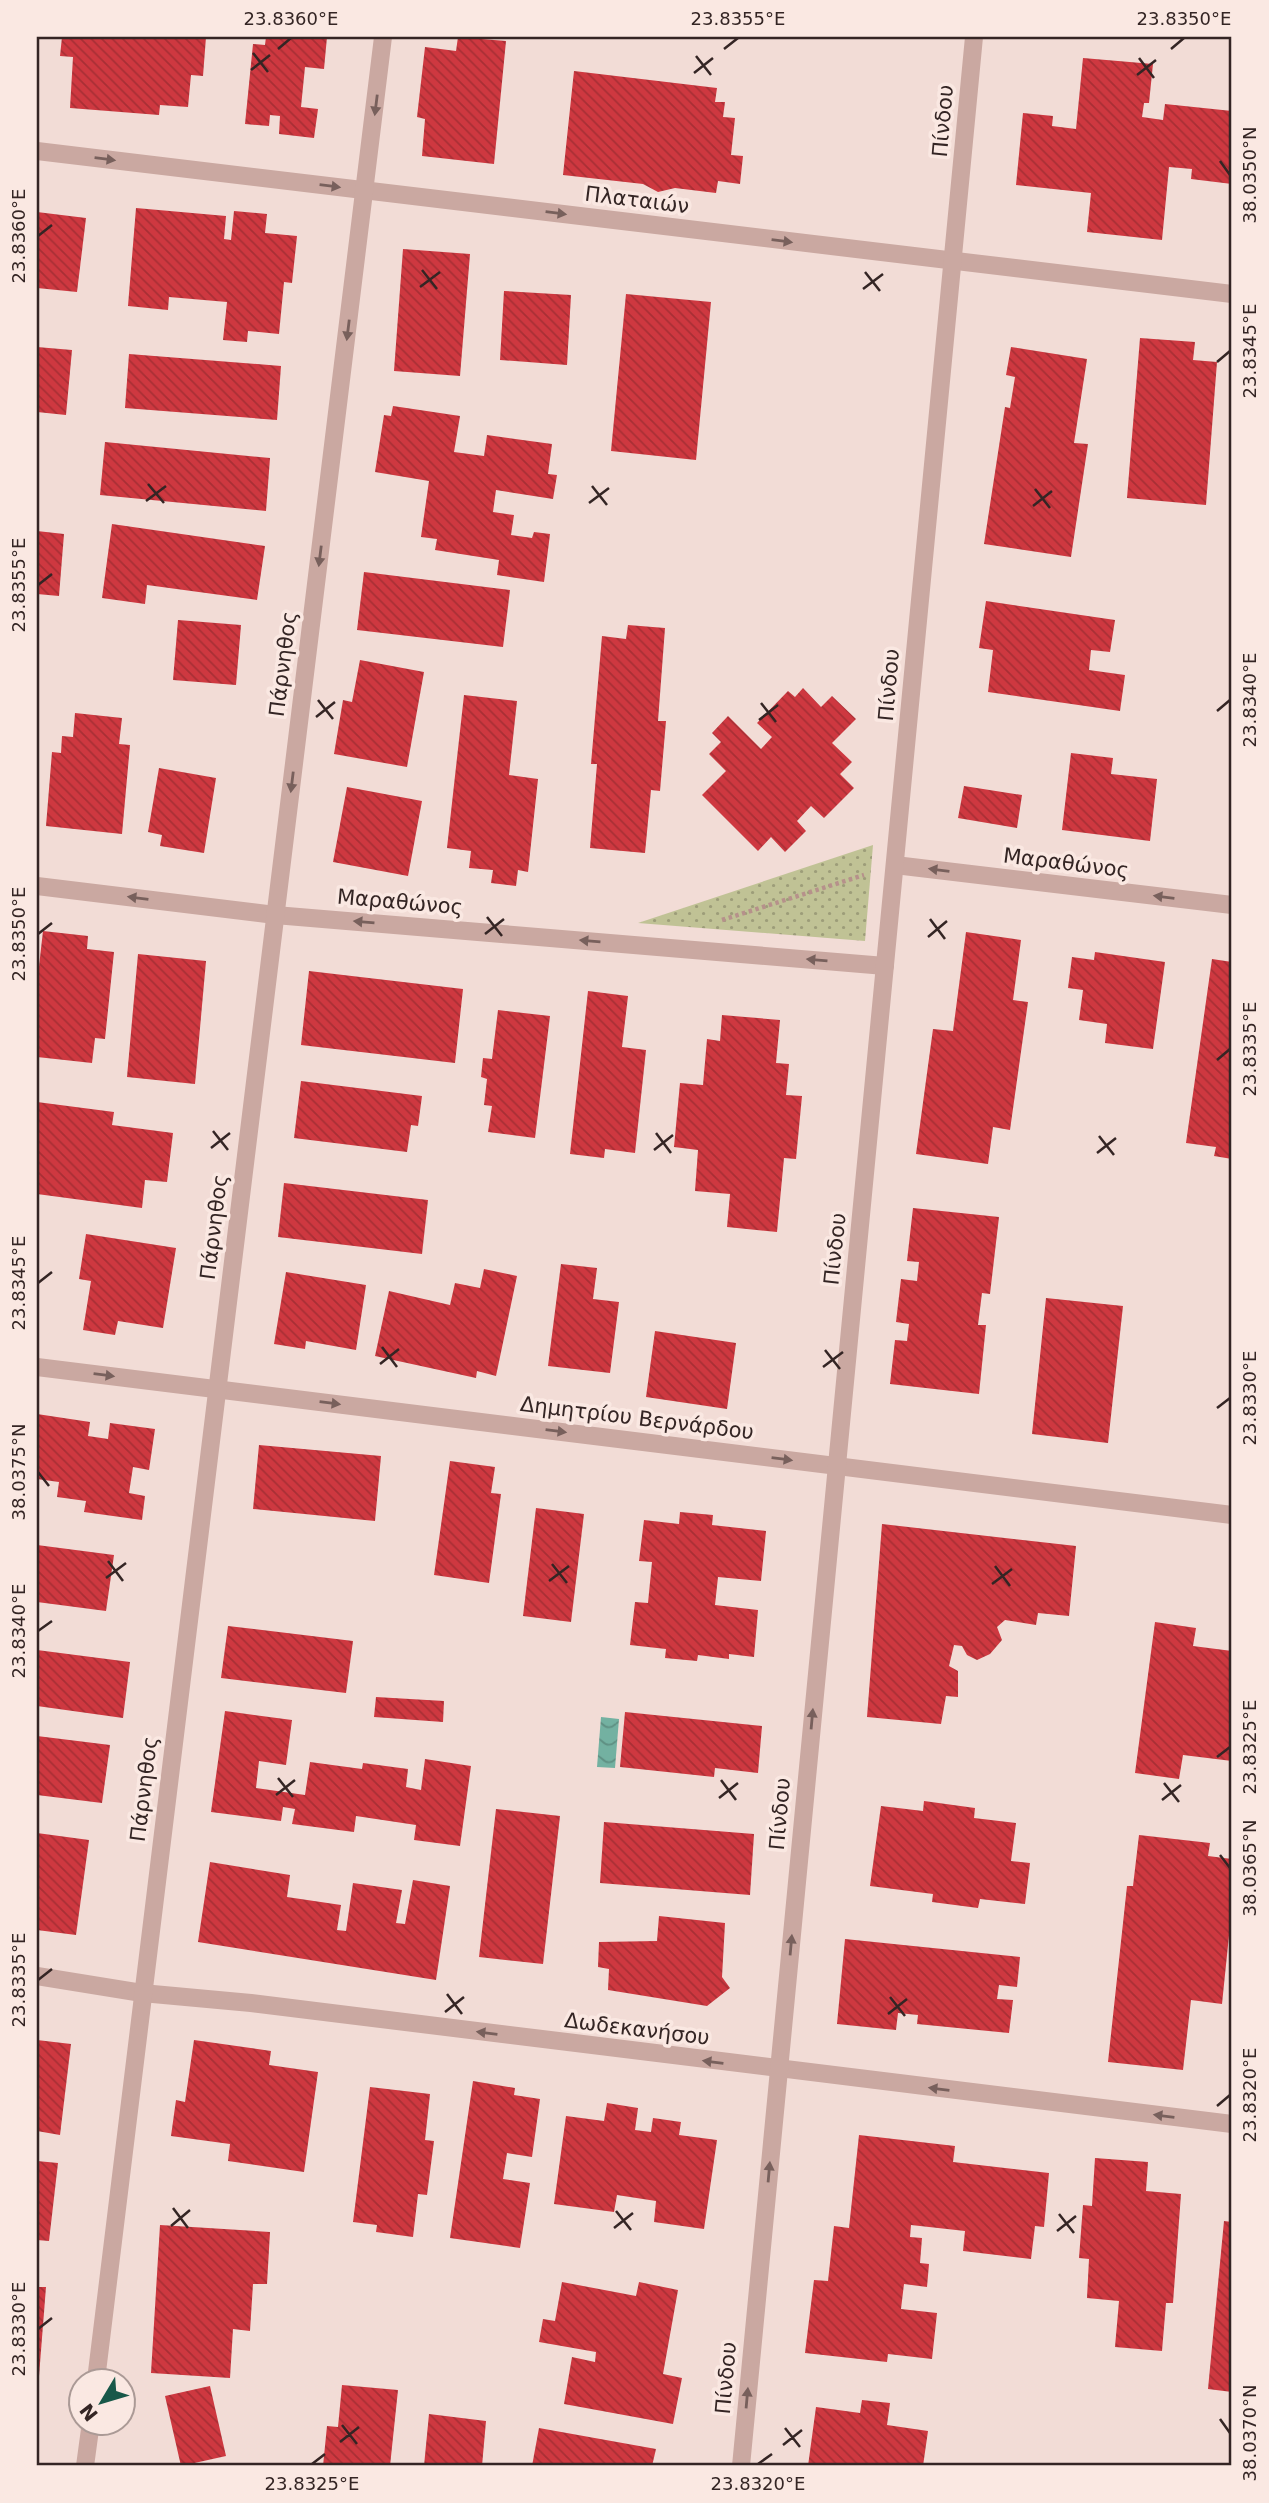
<svg xmlns="http://www.w3.org/2000/svg" width="1269" height="2503" viewBox="0 0 1269 2503" font-family="'DejaVu Sans',sans-serif">
<style>
.park{fill:url(#park-dots)}
.water{fill:url(#water-waves)}
.building{fill:url(#building-back-hatch)}
.lines{fill:none;stroke-linecap:round;stroke-linejoin:round}
.path{stroke:#b6918b;stroke-width:4.5;stroke-dasharray:3.5 3.5;stroke-linecap:butt}
.minor{stroke:#caa8a1;stroke-width:18}
.oneway{fill:#78605c}
.ticks{fill:none;stroke:#342524;stroke-width:2.5}
.labels{text-anchor:middle;dominant-baseline:central;stroke-width:7;stroke-linejoin:round;paint-order:stroke}
.street-label{font-size:21px;fill:#342524;stroke:#fae8e2}
.neatline{fill:none;stroke:#342524;stroke-width:2.5}
.ticks-label{font-size:18px;text-anchor:middle;fill:#342524}
</style>
<defs>
<pattern id="park-dots" width="8" height="8" patternUnits="userSpaceOnUse" patternTransform="scale(1.75)"><rect width="8" height="8" fill="#c0c295"/><path d="M2 2h.1M6 6h.1" fill="none" stroke="#9d9d79" stroke-width="1.8" stroke-linecap="round"/></pattern>
<pattern id="water-waves" width="16" height="10" patternUnits="userSpaceOnUse" patternTransform="scale(1.75)"><rect width="16" height="10" fill="#73b1a1"/><path d="M0 5q4-4 8 0t8 0" fill="none" stroke="#5f9083"/></pattern>
<pattern id="building-back-hatch" width="6" height="6" patternUnits="userSpaceOnUse" patternTransform="scale(1.75)"><rect width="6" height="6" fill="#ce3840"/><path d="M-1 5l2 2M0 0l6 6M5-1l2 2" fill="none" stroke="#a82f35"/></pattern>
</defs>
<rect width="100%" height="100%" fill="#f2dcd6"/>
<polygon class="park" points="873,845 865,941 638,923"/>
<polygon class="water" points="601,1717 619,1719 615,1768 597,1767"/>
<g class="building">
<polygon points="62,37 206,37 203,76 191,75 188,107 160,105 159,115 70,108 73,57 60,56"/>
<polygon points="266,37 327,37 324,69 305,67 301,107 318,109 314,138 279,134 280,116 270,115 269,126 245,124 253,44 265,45"/>
<polygon points="458,37 506,41 494,164 422,156 425,119 417,117 425,47 456,51"/>
<polygon points="1083,58 1153,64 1149,103 1144,103 1142,117 1163,120 1165,104 1232,111 1232,184 1191,179 1192,169 1169,167 1162,240 1087,232 1091,193 1016,185 1023,113 1053,116 1052,126 1076,129"/>
<polygon points="574,71 717,88 715,102 725,102 723,117 735,118 731,155 743,156 740,184 718,181 716,193 675,188 658,192 643,184 563,175"/>
<polygon points="136,208 226,216 224,239 231,240 234,211 267,214 265,233 297,236 292,283 284,282 279,334 248,331 247,342 223,340 227,302 169,297 168,310 128,306"/>
<polygon points="37,212 86,218 77,292 37,288"/>
<polygon points="403,249 470,254 460,376 394,371"/>
<polygon points="504,291 571,295 567,365 500,360"/>
<polygon points="626,294 711,302 696,460 611,451"/>
<polygon points="1140,338 1195,342 1193,360 1217,362 1206,505 1127,498"/>
<polygon points="37,347 72,350 66,415 37,412"/>
<polygon points="1011,347 1087,359 1074,443 1088,444 1071,557 984,544 1005,407 1010,408 1015,377 1006,375"/>
<polygon points="129,354 281,366 277,420 125,408"/>
<polygon points="393,406 460,416 454,452 484,456 487,435 552,444 548,474 557,475 553,499 496,490 493,512 514,515 511,535 532,538 534,532 550,534 544,582 497,575 499,560 435,550 437,539 421,537 429,481 375,472 384,415 391,416"/>
<polygon points="105,442 270,458 266,511 100,495"/>
<polygon points="112,524 265,546 257,600 147,585 145,604 102,598"/>
<polygon points="37,531 64,534 59,596 37,594"/>
<polygon points="364,572 510,590 503,647 357,630"/>
<polygon points="986,601 1115,620 1110,652 1091,650 1089,670 1125,675 1120,711 988,692 993,650 979,648"/>
<polygon points="178,620 241,625 236,685 173,680"/>
<polygon points="628,625 665,628 658,721 666,721 660,791 651,790 645,853 590,848 597,764 591,764 602,636 626,639"/>
<polygon points="360,660 424,672 407,767 334,754 343,700 352,702"/>
<polygon points="803,688 821,707 832,696 856,719 832,743 852,762 840,774 854,788 824,818 811,806 797,821 806,831 785,852 771,837 758,851 702,795 726,771 709,754 721,742 712,733 728,716 761,749 772,737 757,723 788,691 795,697"/>
<polygon points="464,695 517,701 509,775 538,779 528,872 518,870 516,886 491,883 493,870 469,868 471,851 447,848"/>
<polygon points="75,713 122,718 119,744 130,745 122,834 46,826 52,752 61,753 62,736 73,737"/>
<polygon points="1071,753 1113,758 1111,774 1157,779 1150,841 1062,830"/>
<polygon points="159,768 216,778 204,853 160,846 162,835 148,832"/>
<polygon points="964,786 1022,795 1017,828 958,818"/>
<polygon points="347,787 422,801 408,876 333,862"/>
<polygon points="43,931 88,936 87,949 114,952 105,1039 95,1038 92,1063 37,1057 37,984"/>
<polygon points="966,932 1021,940 1013,1000 1028,1002 1010,1130 993,1127 988,1164 916,1154 933,1029 953,1031"/>
<polygon points="1095,952 1165,962 1153,1049 1105,1043 1107,1024 1079,1020 1083,990 1068,988 1072,957 1094,960"/>
<polygon points="138,954 206,961 195,1084 127,1077"/>
<polygon points="1212,959 1232,962 1232,1159 1214,1156 1216,1147 1186,1143"/>
<polygon points="309,971 463,989 455,1063 301,1045"/>
<polygon points="588,991 628,996 622,1047 646,1050 635,1153 605,1149 604,1158 570,1154"/>
<polygon points="498,1010 550,1016 535,1138 488,1132 492,1106 484,1105 487,1079 481,1077 483,1058 492,1059"/>
<polygon points="722,1015 780,1020 776,1063 789,1064 786,1095 802,1096 796,1159 784,1158 777,1232 727,1227 730,1194 695,1191 698,1150 674,1147 680,1083 703,1085 707,1039 720,1041"/>
<polygon points="301,1081 422,1096 418,1126 411,1125 407,1152 294,1138"/>
<polygon points="37,1102 114,1112 112,1125 173,1133 167,1182 145,1180 142,1208 37,1194"/>
<polygon points="284,1183 428,1200 422,1254 278,1237"/>
<polygon points="913,1208 999,1217 990,1294 982,1293 978,1325 986,1325 979,1394 890,1384 895,1340 907,1341 909,1324 896,1322 901,1279 917,1281 919,1262 907,1261"/>
<polygon points="86,1234 176,1248 163,1328 118,1321 115,1335 83,1330 91,1281 79,1279"/>
<polygon points="561,1264 597,1268 593,1299 619,1302 610,1373 548,1366"/>
<polygon points="484,1269 517,1276 496,1376 477,1371 476,1378 375,1356 389,1291 450,1305 455,1283 480,1288"/>
<polygon points="286,1272 366,1285 356,1350 306,1341 305,1349 274,1344"/>
<polygon points="1046,1298 1123,1306 1108,1443 1032,1434"/>
<polygon points="655,1331 736,1343 727,1409 646,1397"/>
<polygon points="37,1414 90,1422 88,1436 108,1439 110,1423 155,1429 149,1470 133,1467 129,1493 145,1496 142,1520 84,1512 86,1501 57,1497 59,1482 37,1479"/>
<polygon points="259,1445 381,1456 375,1521 253,1509"/>
<polygon points="450,1461 495,1467 491,1493 501,1494 489,1583 434,1575"/>
<polygon points="536,1508 584,1514 571,1622 523,1616"/>
<polygon points="680,1512 713,1515 712,1525 766,1531 761,1581 718,1577 715,1605 758,1610 754,1657 729,1654 729,1659 698,1655 697,1661 665,1658 666,1649 630,1645 635,1602 648,1603 652,1562 639,1561 644,1520 679,1524"/>
<polygon points="882,1524 1076,1546 1069,1616 1038,1613 1036,1625 1005,1620 997,1627 1002,1640 990,1654 977,1660 967,1655 962,1646 954,1645 949,1666 958,1671 958,1697 946,1696 941,1724 867,1717"/>
<polygon points="37,1545 114,1555 106,1611 37,1602"/>
<polygon points="1155,1622 1196,1628 1193,1646 1232,1651 1232,1761 1183,1755 1179,1779 1135,1773"/>
<polygon points="228,1626 353,1641 346,1693 221,1678"/>
<polygon points="37,1650 130,1662 123,1718 37,1706"/>
<polygon points="376,1697 444,1701 443,1722 374,1717"/>
<polygon points="225,1711 292,1720 286,1765 259,1761 256,1788 305,1795 310,1762 362,1769 363,1763 408,1769 406,1787 421,1790 425,1759 471,1766 460,1846 414,1840 416,1825 356,1816 354,1832 292,1824 295,1809 283,1807 281,1821 211,1812"/>
<polygon points="625,1712 762,1726 758,1773 715,1768 714,1777 620,1767"/>
<polygon points="37,1736 110,1745 102,1803 37,1795"/>
<polygon points="924,1801 975,1808 974,1818 1016,1823 1011,1861 1030,1863 1025,1904 980,1899 978,1908 932,1902 933,1894 870,1886 881,1806 923,1811"/>
<polygon points="496,1809 560,1816 543,1964 479,1957"/>
<polygon points="604,1822 754,1834 750,1895 600,1883"/>
<polygon points="37,1833 89,1840 76,1935 37,1930"/>
<polygon points="1139,1835 1210,1843 1208,1856 1232,1859 1232,1906 1222,2004 1191,2000 1183,2070 1108,2062 1127,1886 1133,1886"/>
<polygon points="210,1862 290,1875 287,1897 341,1905 337,1930 346,1931 353,1883 402,1890 396,1923 405,1924 413,1880 450,1886 436,1980 198,1942"/>
<polygon points="659,1916 725,1923 722,1977 730,1988 707,2006 608,1990 609,1969 598,1967 599,1942 657,1941"/>
<polygon points="845,1939 1020,1957 1017,1987 999,1985 997,1999 1013,2000 1009,2033 917,2024 918,2015 898,2013 896,2030 837,2024"/>
<polygon points="37,2040 71,2044 60,2135 37,2131"/>
<polygon points="194,2040 271,2051 269,2065 318,2072 304,2172 228,2161 230,2144 171,2136 176,2100 185,2102"/>
<polygon points="473,2081 515,2088 514,2095 540,2099 532,2157 507,2153 503,2179 530,2183 520,2248 450,2238"/>
<polygon points="370,2087 430,2094 425,2140 434,2141 427,2195 418,2194 413,2237 376,2232 377,2225 353,2222"/>
<polygon points="607,2103 638,2108 635,2130 651,2132 653,2118 681,2122 679,2135 717,2140 704,2229 654,2222 656,2201 617,2195 614,2212 554,2204 566,2116 604,2121"/>
<polygon points="859,2135 955,2146 953,2162 1049,2173 1044,2227 1035,2226 1031,2259 963,2251 965,2231 911,2225 910,2237 922,2238 920,2263 929,2264 927,2287 904,2284 901,2309 937,2313 932,2359 888,2354 887,2362 805,2353 814,2280 828,2281 834,2226 849,2228"/>
<polygon points="1095,2158 1148,2162 1146,2191 1181,2194 1173,2303 1166,2303 1162,2351 1115,2347 1119,2301 1087,2298 1089,2259 1079,2258 1083,2205 1092,2206"/>
<polygon points="37,2161 58,2163 49,2241 37,2240"/>
<polygon points="1224,2221 1232,2222 1232,2392 1208,2389"/>
<polygon points="160,2225 270,2232 267,2284 253,2284 250,2331 233,2329 230,2378 151,2373"/>
<polygon points="562,2282 636,2296 639,2282 678,2290 663,2374 682,2378 673,2424 564,2404 572,2357 595,2362 596,2352 539,2342 543,2319 555,2321"/>
<polygon points="37,2287 46,2287 39,2376 37,2375"/>
<polygon points="342,2385 398,2390 390,2466 323,2466 327,2426 338,2427"/>
<polygon points="210,2386 226,2456 181,2466 165,2396"/>
<polygon points="862,2400 890,2403 887,2425 928,2431 923,2466 808,2466 816,2407 860,2413"/>
<polygon points="429,2414 486,2421 482,2466 424,2466"/>
<polygon points="539,2428 656,2449 652,2466 532,2466"/>
</g>
<g class="lines">
<polyline class="path" points="722,920 864,875"/>
<g class="minor">
<polyline points="37,151 1232,294"/>
<polyline points="895,865 1232,905"/>
<polyline points="37,886 275,915 885,966"/>
<polyline points="37,1367 1232,1515"/>
<polyline points="37,1976 142,1993 251,2003 1232,2124"/>
<polyline points="96,2380 383,37"/>
<polyline points="85,2466 91,2422"/>
<polyline points="741,2466 974,37"/>
</g>
</g>
<defs><path id="oneway-solid" d="M-6-.8H1V-3.2L6.5 0L1 3.2V.8H-6Z" transform="scale(1.75)"/></defs>
<g class="oneway">
<use href="#oneway-solid" transform="translate(376 105) rotate(97)"/>
<use href="#oneway-solid" transform="translate(105 159) rotate(7)"/>
<use href="#oneway-solid" transform="translate(330 186) rotate(7)"/>
<use href="#oneway-solid" transform="translate(556 213) rotate(7)"/>
<use href="#oneway-solid" transform="translate(782 241) rotate(7)"/>
<use href="#oneway-solid" transform="translate(348 330) rotate(97)"/>
<use href="#oneway-solid" transform="translate(320 556) rotate(97)"/>
<use href="#oneway-solid" transform="translate(292 782) rotate(97)"/>
<use href="#oneway-solid" transform="translate(939 870) rotate(-173)"/>
<use href="#oneway-solid" transform="translate(1164 897) rotate(-173)"/>
<use href="#oneway-solid" transform="translate(138 898) rotate(-173)"/>
<use href="#oneway-solid" transform="translate(364 922) rotate(-175)"/>
<use href="#oneway-solid" transform="translate(590 941) rotate(-175)"/>
<use href="#oneway-solid" transform="translate(817 960) rotate(-175)"/>
<use href="#oneway-solid" transform="translate(104 1375) rotate(7)"/>
<use href="#oneway-solid" transform="translate(330 1403) rotate(7)"/>
<use href="#oneway-solid" transform="translate(556 1431) rotate(7)"/>
<use href="#oneway-solid" transform="translate(782 1459) rotate(7)"/>
<use href="#oneway-solid" transform="translate(812 1719) rotate(-85)"/>
<use href="#oneway-solid" transform="translate(791 1945) rotate(-85)"/>
<use href="#oneway-solid" transform="translate(487 2033) rotate(-173)"/>
<use href="#oneway-solid" transform="translate(713 2062) rotate(-173)"/>
<use href="#oneway-solid" transform="translate(939 2089) rotate(-173)"/>
<use href="#oneway-solid" transform="translate(1164 2116) rotate(-173)"/>
<use href="#oneway-solid" transform="translate(769 2172) rotate(-85)"/>
<use href="#oneway-solid" transform="translate(747 2398) rotate(-85)"/>
</g>
<path class="ticks" d="M278,49L291,38M724,49L738,38M1171,49L1184,38M253,53L268,72M696,56L711,75M1139,58L1154,78M251,70L270,55M694,73L713,58M1137,75L1156,60M1220,161L1230,175M38,236L52,225M422,270L437,289M865,272L880,291M420,287L440,272M863,289L883,274M1217,362L1230,351M148,484L164,503M592,486L607,505M1035,489L1050,508M146,501L166,486M589,503L609,488M1033,506L1052,491M38,585L52,574M318,700L333,719M761,703L776,722M1217,711L1230,700M316,717L335,702M759,720L778,705M487,917L502,936M930,919L945,939M38,934L52,923M485,934L504,919M928,937L947,921M1217,1060L1230,1049M213,1131L228,1150M656,1133L671,1153M1099,1136L1114,1155M211,1148L230,1133M654,1150L673,1135M1097,1153L1116,1138M38,1283L52,1272M382,1347L397,1367M825,1350L840,1369M380,1364L399,1349M823,1367L843,1352M1217,1408L1230,1398M38,1472L49,1486M108,1561L123,1581M552,1564L567,1583M995,1566L1010,1586M106,1578L126,1563M549,1581L569,1566M992,1584L1012,1569M38,1631L52,1621M1217,1757L1230,1747M278,1778L293,1797M721,1780L736,1800M1164,1783L1179,1802M276,1795L295,1780M719,1798L738,1783M1162,1800L1181,1785M1220,1855L1230,1868M38,1980L52,1969M447,1994L462,2014M890,1997L905,2016M445,2012L464,1997M888,2014L907,1999M1217,2106L1230,2095M173,2208L188,2228M616,2211L631,2230M1059,2214L1074,2233M171,2226L190,2210M614,2228L633,2213M1057,2231L1076,2216M38,2329L52,2318M1220,2419L1230,2433M342,2425L357,2444M785,2428L800,2447M340,2442L359,2427M783,2445L802,2430M312,2464L325,2454M758,2464L772,2454"/>
<g class="labels">
<g class="street-label">
<text transform="translate(943 121) rotate(-85)">Πίνδου</text>
<text transform="translate(637 200) rotate(7)">Πλαταιών</text>
<text transform="translate(283 664) rotate(-83)">Πάρνηθος</text>
<text transform="translate(889 685) rotate(-85)">Πίνδου</text>
<text transform="translate(1066 863) rotate(7)">Μαραθώνος</text>
<text transform="translate(400 902) rotate(5)">Μαραθώνος</text>
<text transform="translate(214 1227) rotate(-83)">Πάρνηθος</text>
<text transform="translate(835 1249) rotate(-84)">Πίνδου</text>
<text transform="translate(637 1418) rotate(7)">Δημητρίου Βερνάρδου</text>
<text transform="translate(144 1789) rotate(-83)">Πάρνηθος</text>
<text transform="translate(780 1814) rotate(-85)">Πίνδου</text>
<text transform="translate(637 2029) rotate(7)">Δωδεκανήσου</text>
<text transform="translate(726 2378) rotate(-85)">Πίνδου</text>
</g>
</g>
<rect width="1269" height="2503" fill="none" stroke="#fae8e2" stroke-width="77"/>
<g transform="translate(102 2402) rotate(232)"><circle r="33" fill="#fae8e2" stroke="#ab9a96" stroke-width="2"/>
<path d="M0-5L12 26L0 18L-12 26Z" fill="#185849"/>
<text y="-10" font-size="19" font-weight="bold" text-anchor="middle" fill="#342524">N</text>
</g>
<rect x="38" y="38" width="1192" height="2426" class="neatline"/>
<g class="ticks-label">
<text x="291" y="25">23.8360°E</text>
<text x="738" y="25">23.8355°E</text>
<text x="1184" y="25">23.8350°E</text>
<text transform="translate(1250 175) rotate(-90)" y="6">38.0350°N</text>
<text transform="translate(19 236) rotate(-90)" y="6">23.8360°E</text>
<text transform="translate(1250 351) rotate(-90)" y="6">23.8345°E</text>
<text transform="translate(19 585) rotate(-90)" y="6">23.8355°E</text>
<text transform="translate(1250 700) rotate(-90)" y="6">23.8340°E</text>
<text transform="translate(19 934) rotate(-90)" y="6">23.8350°E</text>
<text transform="translate(1250 1049) rotate(-90)" y="6">23.8335°E</text>
<text transform="translate(19 1283) rotate(-90)" y="6">23.8345°E</text>
<text transform="translate(1250 1398) rotate(-90)" y="6">23.8330°E</text>
<text transform="translate(19 1472) rotate(-90)" y="6">38.0375°N</text>
<text transform="translate(19 1631) rotate(-90)" y="6">23.8340°E</text>
<text transform="translate(1250 1747) rotate(-90)" y="6">23.8325°E</text>
<text transform="translate(1250 1868) rotate(-90)" y="6">38.0365°N</text>
<text transform="translate(19 1980) rotate(-90)" y="6">23.8335°E</text>
<text transform="translate(1250 2095) rotate(-90)" y="6">23.8320°E</text>
<text transform="translate(19 2329) rotate(-90)" y="6">23.8330°E</text>
<text transform="translate(1250 2433) rotate(-90)" y="6">38.0370°N</text>
<text x="312" y="2490">23.8325°E</text>
<text x="758" y="2490">23.8320°E</text>
</g>
</svg>
